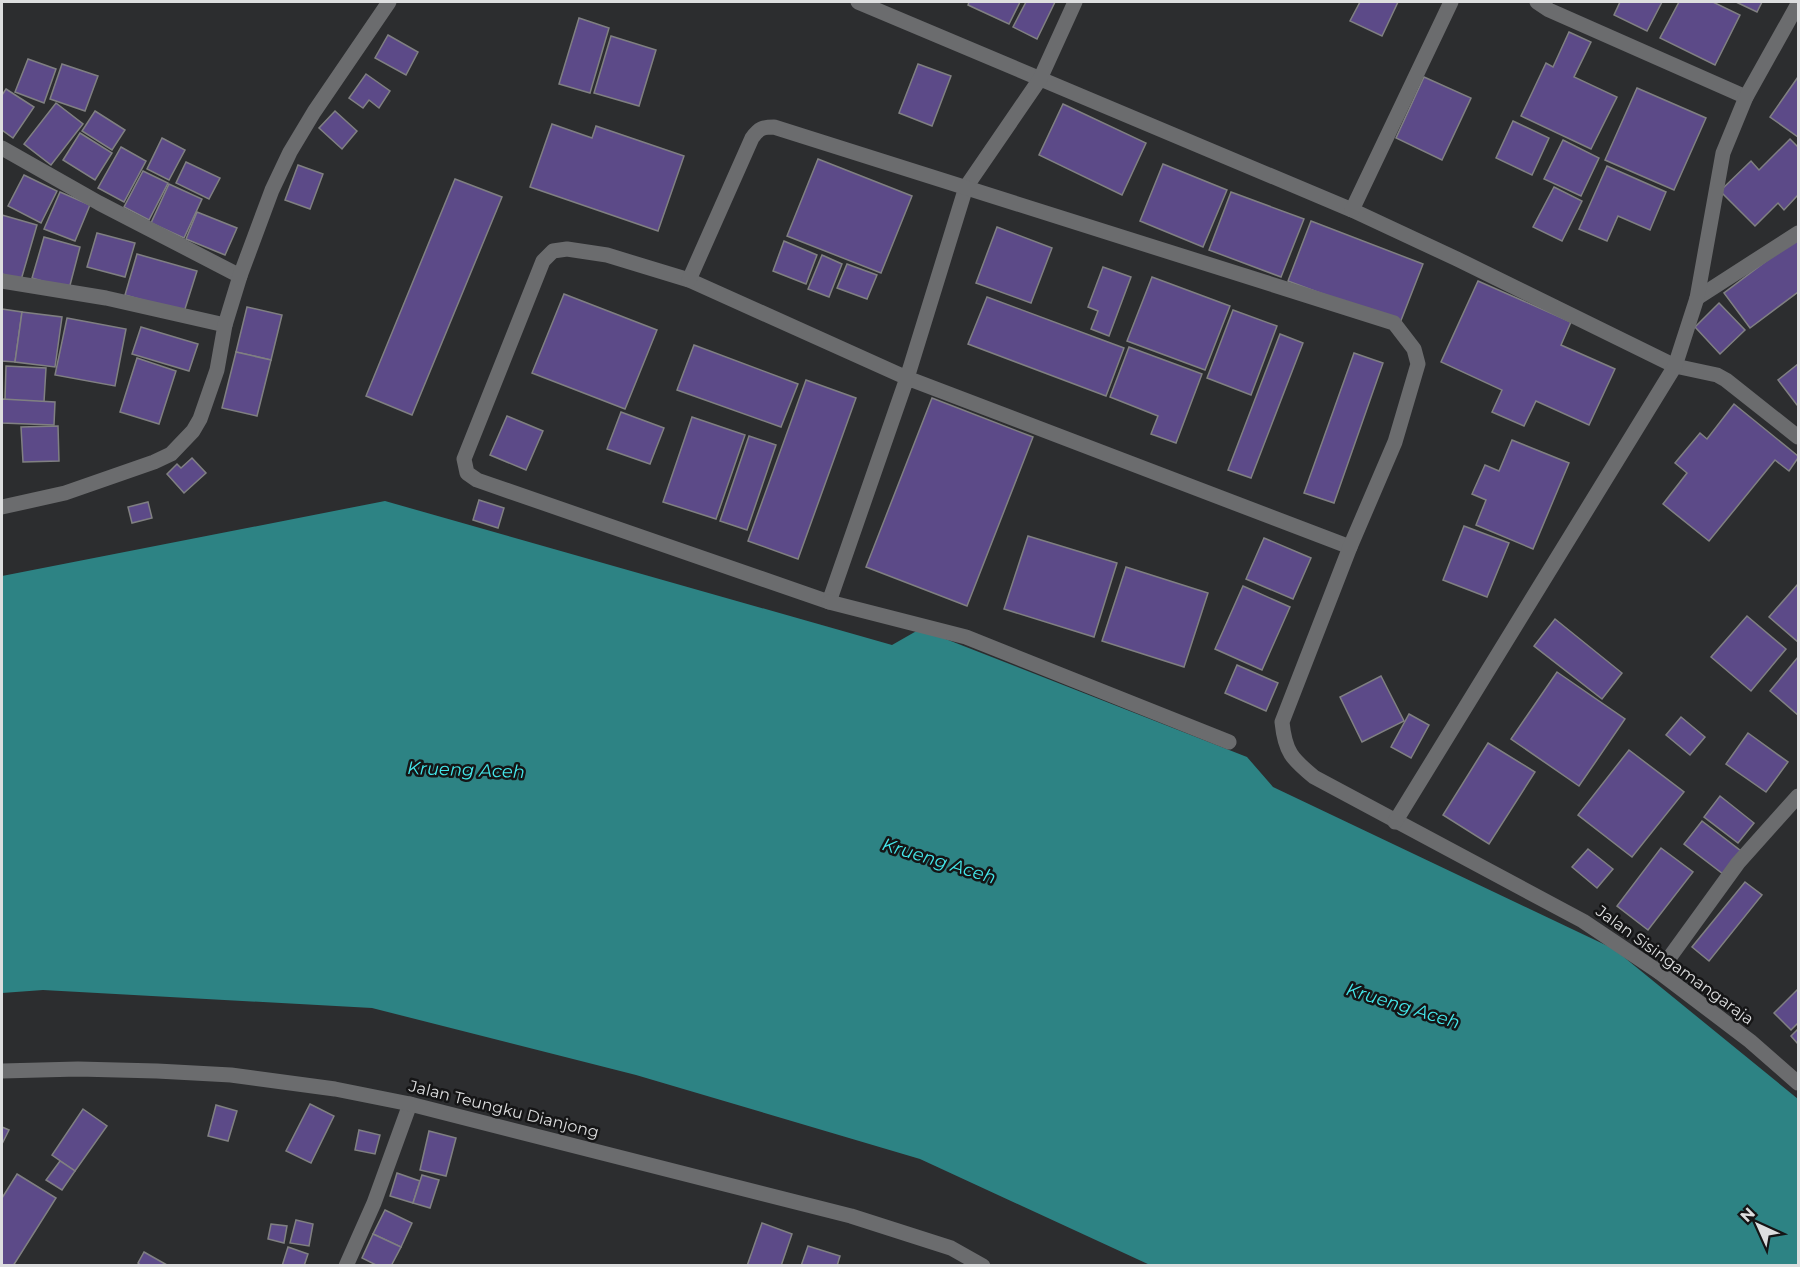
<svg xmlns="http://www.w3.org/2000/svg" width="1800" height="1267" viewBox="0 0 1800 1267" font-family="Montserrat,sans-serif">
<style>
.water{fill:#2d8384}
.building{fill:#5c4a88;stroke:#808082;stroke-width:1.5}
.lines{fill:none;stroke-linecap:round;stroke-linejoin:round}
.minor{stroke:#6b6c6e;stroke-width:15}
.tertiary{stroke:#6b6c6e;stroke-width:15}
.labels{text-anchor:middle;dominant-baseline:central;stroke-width:5;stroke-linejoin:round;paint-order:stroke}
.street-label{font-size:16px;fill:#dddedf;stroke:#151516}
.water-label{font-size:18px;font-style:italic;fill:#44e8eb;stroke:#151516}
</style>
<rect width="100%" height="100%" fill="#2c2d2f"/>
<polygon class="water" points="385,501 892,645 920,629 1247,757 1273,787 1614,949 1798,1099 1798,1265 1150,1265 920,1159 636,1075 372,1008 43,990 2,993 2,576"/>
<g class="building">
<polygon points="969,2 1020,2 1009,24 968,5"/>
<polygon points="1026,2 1055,2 1037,39 1013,27"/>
<polygon points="1360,2 1398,2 1382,36 1350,21"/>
<polygon points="1620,2 1662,2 1647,31 1614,15"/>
<polygon points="1679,2 1713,2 1740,15 1715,65 1660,38"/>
<polygon points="1736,2 1762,2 1757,12"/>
<polygon points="579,18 609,28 590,93 559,84"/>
<polygon points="1569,32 1591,42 1574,77 1617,97 1591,149 1521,116 1546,63 1553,67"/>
<polygon points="388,35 418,52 406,75 375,58"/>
<polygon points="611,36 656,50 639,106 594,93"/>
<polygon points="28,59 56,69 44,103 15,92"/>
<polygon points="62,64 98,76 85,111 50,99"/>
<polygon points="918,64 951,76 932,126 899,113"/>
<polygon points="366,74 390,91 379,108 369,100 363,108 349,98"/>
<polygon points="1424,77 1471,98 1442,160 1396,138"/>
<polygon points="1798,77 1798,137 1770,117"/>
<polygon points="1637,88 1706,118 1674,190 1605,160"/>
<polygon points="6,89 34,107 13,138 2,130 2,95"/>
<polygon points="56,103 83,124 51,165 24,144"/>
<polygon points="1063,104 1146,143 1122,195 1039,155"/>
<polygon points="95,111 125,130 112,150 82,131"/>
<polygon points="335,111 357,131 342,149 319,128"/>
<polygon points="1513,121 1549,138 1532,175 1496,158"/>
<polygon points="552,124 592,138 596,126 684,156 658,231 530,187"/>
<polygon points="80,133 112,153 95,180 63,160"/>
<polygon points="162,138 185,150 169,180 147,169"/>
<polygon points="1790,139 1798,147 1798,195 1784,210 1778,203 1755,226 1720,191 1751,161 1759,170"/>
<polygon points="1563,140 1599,158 1581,196 1544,179"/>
<polygon points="121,147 146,161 124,202 98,188"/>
<polygon points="818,159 912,196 881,273 787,236"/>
<polygon points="186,162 220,178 209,199 176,183"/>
<polygon points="1163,164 1227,190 1203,247 1140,221"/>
<polygon points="298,165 323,174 310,209 285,200"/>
<polygon points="1607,166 1666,192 1650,230 1618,216 1607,241 1579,229"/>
<polygon points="143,171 168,183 149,220 124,207"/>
<polygon points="24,175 57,191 41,223 8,206"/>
<polygon points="455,179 502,197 412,415 366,396"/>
<polygon points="169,184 202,199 184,238 151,223"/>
<polygon points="1554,187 1582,201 1562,241 1533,227"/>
<polygon points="60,192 90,205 75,241 44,229"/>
<polygon points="1231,192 1304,219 1281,277 1209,250"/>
<polygon points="197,212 237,228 225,255 186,239"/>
<polygon points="2,215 37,225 21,280 2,274"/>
<polygon points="1311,221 1423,264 1400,323 1288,281"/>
<polygon points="997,227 1052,248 1031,303 976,283"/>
<polygon points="97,233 135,243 125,277 87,267"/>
<polygon points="44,237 80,247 69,289 32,278"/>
<polygon points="1798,237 1798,292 1750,328 1724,293"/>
<polygon points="784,241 817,255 806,284 773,271"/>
<polygon points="137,254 197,271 184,312 125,295"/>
<polygon points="822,255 842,264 829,297 808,289"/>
<polygon points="847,264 877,275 867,299 837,288"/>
<polygon points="1103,267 1131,277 1109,336 1091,329 1098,311 1088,307"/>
<polygon points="1152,277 1230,306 1205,370 1127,341"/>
<polygon points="1478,281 1571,322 1561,345 1615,369 1589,425 1536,401 1524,426 1492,412 1502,390 1441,362"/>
<polygon points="564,294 657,330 625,409 532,373"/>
<polygon points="987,297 1124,348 1106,396 968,344"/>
<polygon points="1719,303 1745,330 1720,354 1695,327"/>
<polygon points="247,307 282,315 271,360 236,352"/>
<polygon points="2,309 22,312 15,362 2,361"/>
<polygon points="1233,310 1277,326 1251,395 1207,378"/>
<polygon points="22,312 62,317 55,367 15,362"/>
<polygon points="67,318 126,329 115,386 55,375"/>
<polygon points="141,327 198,344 189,371 132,354"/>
<polygon points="1280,334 1303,343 1251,478 1228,470"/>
<polygon points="694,345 798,384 781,427 677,390"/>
<polygon points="1129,347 1202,374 1176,443 1151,434 1158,416 1110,397"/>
<polygon points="236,352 271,360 257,416 222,408"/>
<polygon points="1354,353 1383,363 1334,503 1304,493"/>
<polygon points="137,358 176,371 159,424 120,412"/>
<polygon points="1798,364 1798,405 1797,405 1778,380"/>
<polygon points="6,366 46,368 44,402 5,400"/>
<polygon points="806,380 856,398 798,559 748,541"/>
<polygon points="932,398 1033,437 967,606 866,567"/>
<polygon points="2,399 55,402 54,425 2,423"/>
<polygon points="1734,404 1798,456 1798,458 1789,471 1775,460 1709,541 1663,504 1687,473 1675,463 1700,433 1707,439"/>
<polygon points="621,412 664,428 650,464 607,449"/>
<polygon points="507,416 543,431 526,470 490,455"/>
<polygon points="692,417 745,435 716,519 663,502"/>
<polygon points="58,426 59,461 23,462 21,427"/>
<polygon points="749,436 776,445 747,530 720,521"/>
<polygon points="1512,440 1569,463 1533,549 1476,525 1486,500 1472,494 1485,465 1499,471"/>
<polygon points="192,458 206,473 184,493 167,474 177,464 181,468"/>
<polygon points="479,500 504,508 498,528 473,520"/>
<polygon points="148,502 152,518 132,523 128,507"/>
<polygon points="1464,526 1509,543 1487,597 1443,580"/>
<polygon points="1028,536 1117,563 1094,637 1004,609"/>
<polygon points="1264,538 1311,558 1293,599 1246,579"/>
<polygon points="1126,567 1208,593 1184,667 1102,641"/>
<polygon points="1798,584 1798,642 1769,617"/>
<polygon points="1243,586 1290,607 1262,670 1215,649"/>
<polygon points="1747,616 1786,649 1751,691 1711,657"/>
<polygon points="1555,619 1622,673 1602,699 1534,646"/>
<polygon points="1798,657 1798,715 1770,691"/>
<polygon points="1237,665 1278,683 1266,711 1225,693"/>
<polygon points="1557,672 1625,719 1579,786 1511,739"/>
<polygon points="1381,676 1404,721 1362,742 1340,697"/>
<polygon points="1409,714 1429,725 1411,758 1391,747"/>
<polygon points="1681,717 1705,737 1690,755 1666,735"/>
<polygon points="1748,733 1788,762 1766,792 1726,764"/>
<polygon points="1488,743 1535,772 1489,844 1443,815"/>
<polygon points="1629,750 1684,792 1632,857 1578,815"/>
<polygon points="1720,796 1754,823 1738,843 1704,817"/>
<polygon points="1702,821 1741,851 1723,874 1684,844"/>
<polygon points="1661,848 1693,872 1648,930 1617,906"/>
<polygon points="1588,849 1613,869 1597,888 1572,867"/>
<polygon points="1745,882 1762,895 1709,961 1692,947"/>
<polygon points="1798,989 1798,1023 1791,1030 1774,1013"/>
<polygon points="1798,1029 1798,1044 1791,1036"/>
<polygon points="310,1104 334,1116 311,1163 286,1151"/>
<polygon points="216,1105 237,1111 228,1141 208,1136"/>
<polygon points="83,1109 107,1126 75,1171 52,1155"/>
<polygon points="2,1127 9,1130 2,1144"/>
<polygon points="359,1130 380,1135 375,1154 355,1150"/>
<polygon points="429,1131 456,1138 446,1176 420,1170"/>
<polygon points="60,1161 75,1171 62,1190 46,1180"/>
<polygon points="397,1173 420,1181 413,1203 390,1196"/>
<polygon points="17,1174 56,1198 13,1266 2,1266 2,1198"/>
<polygon points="422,1175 439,1180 430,1208 413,1203"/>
<polygon points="385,1210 412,1223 401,1247 373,1234"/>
<polygon points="296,1220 313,1224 309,1246 290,1243"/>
<polygon points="762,1223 792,1234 781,1266 747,1266"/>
<polygon points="271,1224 287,1226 284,1243 268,1239"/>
<polygon points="373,1234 401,1247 391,1266 378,1266 362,1258"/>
<polygon points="808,1246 840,1256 837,1266 801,1266"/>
<polygon points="288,1247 308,1254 304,1266 282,1266"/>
<polygon points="144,1252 167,1265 167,1266 142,1266 138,1263"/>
</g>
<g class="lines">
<g class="minor">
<polyline points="858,2 1352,210 1457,259 1675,366 1717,375 1726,380 1798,437"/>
<polyline points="1075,2 1040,79 966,187 907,378 829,602 477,480 467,473 464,459 543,261 553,251 567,249 607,255 689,280 907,378 1350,547"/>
<polyline points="1537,2 1549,10 1746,97"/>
<polyline points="2,148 99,203 240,276"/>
<polyline points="1352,210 1451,2"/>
<path d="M689,280L752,138C759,128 763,127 774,127L1394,323L1414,349L1418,364L1395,442L1350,547L1282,722C1285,752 1292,759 1314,777L1583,921L1659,972L1750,1041L1798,1083"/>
<polyline points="2,281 106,298 225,325"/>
<polyline points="1697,298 1798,233"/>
<polyline points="2,507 65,493 154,462 171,454 193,431 200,419 217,370 225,325 240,276 272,190 290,152 314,112 389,2"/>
<polyline points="829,602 966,637 1229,742"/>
<polyline points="1395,822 1675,366 1697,298 1723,153 1746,97 1798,4"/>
<polyline points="1659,972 1738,863 1798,796"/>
<polyline points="346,1266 374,1203 410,1104"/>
</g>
<polyline class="tertiary" points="2,1071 78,1069 157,1071 231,1075 335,1089 410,1104 851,1216 951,1248 983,1266"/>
</g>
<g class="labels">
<g class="street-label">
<text transform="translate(1675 965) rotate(36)">Jalan Sisingamangaraja</text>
<text transform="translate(504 1109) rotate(14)">Jalan Teungku Dianjong</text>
</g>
<g class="water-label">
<text transform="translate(466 770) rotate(2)">Krueng Aceh</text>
<text transform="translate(939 861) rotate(17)">Krueng Aceh</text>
<text transform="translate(1403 1006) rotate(17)">Krueng Aceh</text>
</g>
</g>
<rect width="1800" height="1267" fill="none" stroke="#dddedf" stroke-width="6"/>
<g transform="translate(1758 1225) rotate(315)" stroke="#151516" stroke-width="4.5" paint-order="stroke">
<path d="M0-4.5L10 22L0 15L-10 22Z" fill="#dddedf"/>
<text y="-9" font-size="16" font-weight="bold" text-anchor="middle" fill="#dddedf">N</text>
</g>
</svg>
